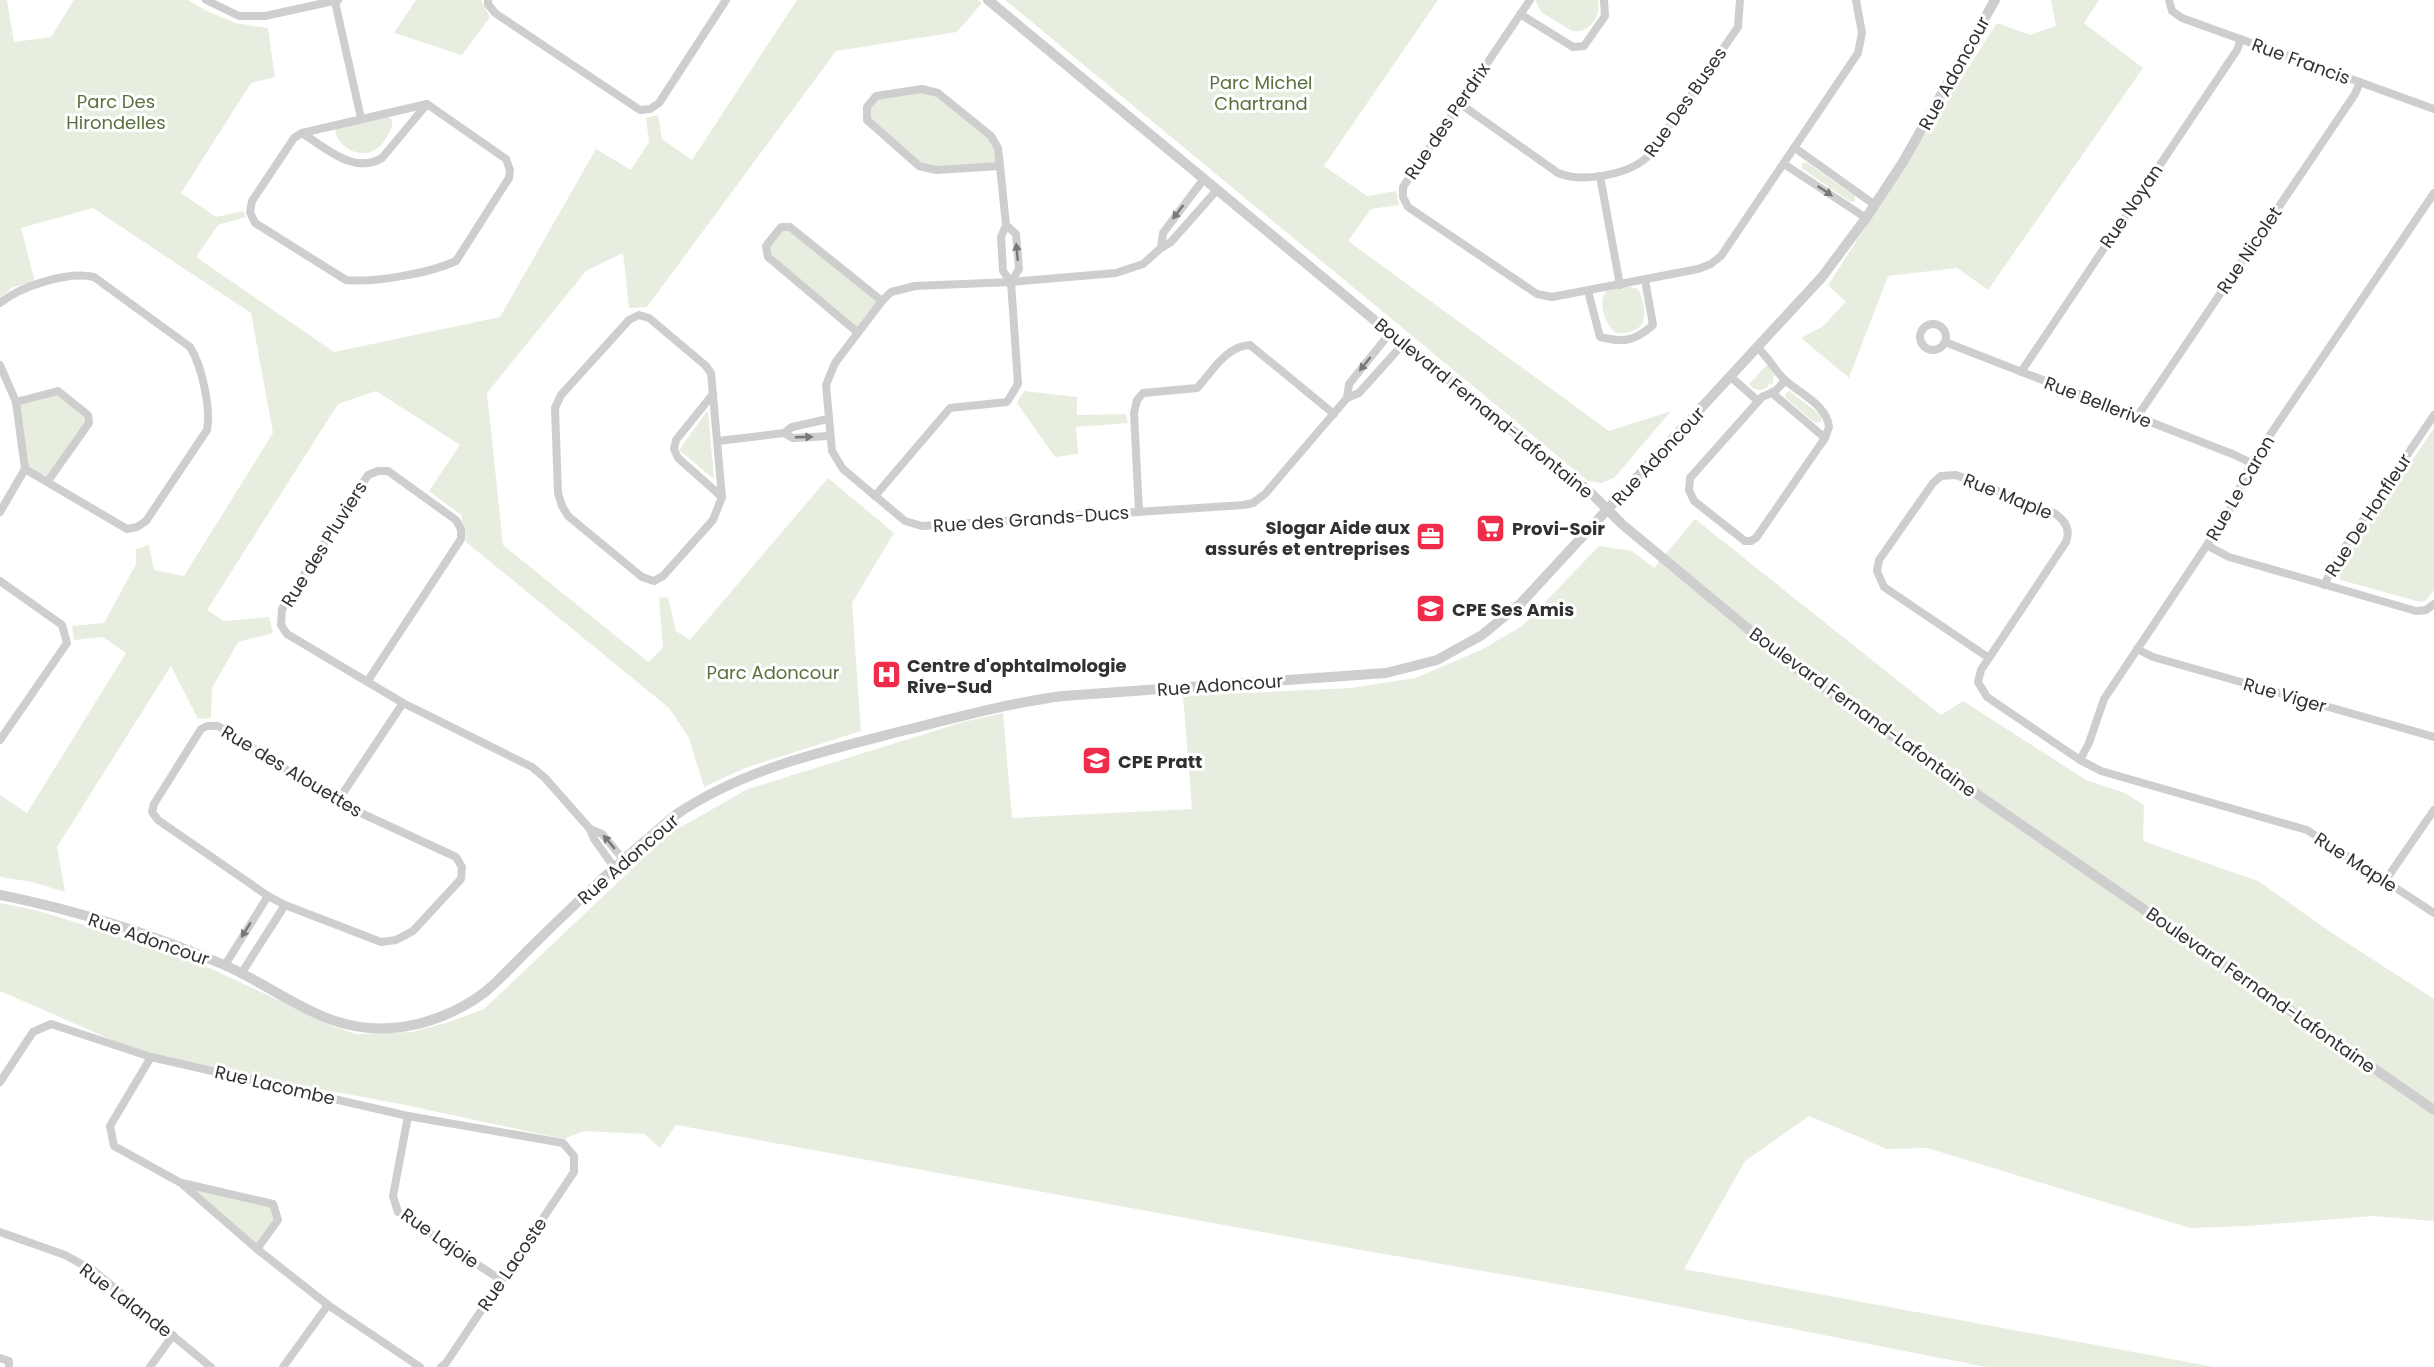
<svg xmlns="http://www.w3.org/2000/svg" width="2434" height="1367" viewBox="0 0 2434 1367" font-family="Poppins,sans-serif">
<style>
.green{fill:#e8eedf}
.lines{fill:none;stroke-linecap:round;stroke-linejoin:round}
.minor{stroke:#cecece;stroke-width:8}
.tertiary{stroke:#cecece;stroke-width:10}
.oneway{fill:#787878}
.labels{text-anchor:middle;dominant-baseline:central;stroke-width:6;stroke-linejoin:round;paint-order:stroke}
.street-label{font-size:18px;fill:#313131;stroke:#fff}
.park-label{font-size:18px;fill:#58703b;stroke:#fff}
.poi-label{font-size:18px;font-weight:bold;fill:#313131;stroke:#fff;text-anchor:start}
</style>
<rect width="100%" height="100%" fill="#fff"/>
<g class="green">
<polygon points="0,0 7,0 14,42 51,37 74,0 188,0 205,10 235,23 268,28 275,77 251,83 181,193 216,217 243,211 246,217 218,225 196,257 334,352 500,317 596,149 631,170 649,142 646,118 658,115 662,139 692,160 797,0 978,0 982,3 957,32 836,51 647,307 629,308 623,253 586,271 487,393 503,545 648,662 663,648 659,598 668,597 676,631 690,640 828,478 894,533 852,603 861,731 745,768 704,787 689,738 669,708 466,542 461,515 429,491 460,445 376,391 338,404 207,610 224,621 269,617 273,633 238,642 212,688 211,718 198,719 171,666 57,847 65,892 32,882 0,877 0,795 27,813 126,653 103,637 74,640 72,626 104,623 136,564 136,549 149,545 154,570 184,576 273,433 251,313 93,208 21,228 35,282 13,287 0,298"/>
<polygon points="416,0 481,0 490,17 462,55 394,33"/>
<polygon points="1005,0 1438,0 1324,166 1367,196 1396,191 1399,205 1371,209 1348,241 1609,431 1671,411 1615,477 1602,483 1588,481"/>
<path d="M1535,0H1598C1602,16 1589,34 1572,31L1541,12Z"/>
<polygon points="2051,0 2099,0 2084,23 2143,68 1988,290 1957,268 1888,276 1849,378 1801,338 1822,327 1846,302 1828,285 1997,23 2030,35 2056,26"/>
<polygon points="922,89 938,93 991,136 1000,166 936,170 919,166 867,120 867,107 876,96"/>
<path d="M387,115L392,120V127C388,134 384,145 375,150C359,159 337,147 335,129L338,126Z"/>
<polygon points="1806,162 1855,196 1855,202 1849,201 1803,169 1801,164"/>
<polygon points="781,227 790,227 882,301 857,332 768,257 766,246"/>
<path d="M1628,286L1638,289C1645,303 1651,327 1630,332C1626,333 1622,334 1617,333C1606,328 1597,301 1606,292C1611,287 1621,287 1628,286Z"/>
<path d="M1768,364L1774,375L1772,385L1769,383L1768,387C1762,392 1754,391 1749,384Z"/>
<polygon points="1024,391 1077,397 1077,415 1126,414 1128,423 1076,427 1078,454 1055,457 1017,403"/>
<polygon points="1789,391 1821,415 1822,421 1818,423 1814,422 1786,398 1785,394"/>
<polygon points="58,394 80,410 86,423 48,477 27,467 18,404"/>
<polygon points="708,410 714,479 679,450"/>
<polygon points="2434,428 2434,590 2425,601 2420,602 2341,580 2338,576 2338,570"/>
<polygon points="1695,519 1941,715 1963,701 2086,780 2125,793 2144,805 2143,841 2258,881 2332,933 2434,999 2434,1221 2374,1216 2247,1226 2190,1228 1927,1148 1887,1149 1809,1116 1745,1161 1684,1269 2214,1367 1986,1367 1615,1294 1361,1250 676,1125 660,1148 644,1134 584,1131 564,1139 405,1105 151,1057 0,991 0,903 39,911 107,932 212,969 333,1026 356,1034 412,1032 446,1023 484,1009 670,833 748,789 963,722 1003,713 1012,818 1192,809 1183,696 1351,688 1415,678 1481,650 1522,626 1599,546 1632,551 1654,568"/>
<polygon points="181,1183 273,1204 278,1220 257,1249"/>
</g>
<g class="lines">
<g class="minor">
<polyline points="206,0 239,16 265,16 338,0"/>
<polyline points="488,0 488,4 495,13 640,110 650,109 659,103 726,0"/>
<polyline points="1530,0 1403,187 1403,197 1408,207 1537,294 1552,297 1698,269 1711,264 1721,256 1858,53 1862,33 1856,0"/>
<polyline points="2169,0 2172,11 2182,18 2434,109"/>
<polyline points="335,2 361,118"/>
<polyline points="1520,14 1573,47 1584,46 1605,16 1604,0"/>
<polygon points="922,89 938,93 991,136 998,148 1000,166 936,170 919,166 867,120 867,107 876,96"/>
<path d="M1459,103L1558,173C1582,183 1632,175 1650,154L1738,27L1740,0"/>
<path d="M427,104L506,159L510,170L509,178L456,261C430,273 374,283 346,280L255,223L250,212L252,201L294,138L302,133Z"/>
<path d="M302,133C326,148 354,175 382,158L427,104"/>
<polyline points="1795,148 1875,205"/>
<polyline points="1784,164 1866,218"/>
<polyline points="1000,166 1006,225 1001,237 1003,271 1011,282"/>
<polyline points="1600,176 1620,285"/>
<polyline points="1216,191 1171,242 1161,248 1143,264 1116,273 1011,282 915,286 891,292 882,301 835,363 826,385 832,451 843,469 905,521 922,526 1244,505 1253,503 1265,494 1347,398 1359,393 1403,344"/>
<polyline points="1161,248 1163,233 1203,180"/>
<path d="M1588,291L1600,337C1624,343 1635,341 1653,325L1645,280"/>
<path d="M0,303C21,286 68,271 94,277L190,347C202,366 211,408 207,430L146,521L137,527L127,529L25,469"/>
<polygon points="639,315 649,318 705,365 711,373 722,497 713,520 663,576 654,581 642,577 568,516 562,506 558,493 555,408 561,395 629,320"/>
<circle cx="1933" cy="337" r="13"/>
<polyline points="857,332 768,257 766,246 781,227 790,227 882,301"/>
<polyline points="1945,342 2235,455 2251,463"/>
<path d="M1758,348C1769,358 1775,371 1785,380C1800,394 1827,405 1829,427L1825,438L1756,538L1751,541H1745L1694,501L1689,490L1690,478L1762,397L1775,391L1785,381"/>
<polyline points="0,365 16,402 25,469 0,512"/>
<polyline points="2021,372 2237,50 2241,39"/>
<polyline points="1731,377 1758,401"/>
<polyline points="1772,393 1825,438"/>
<polyline points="713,394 676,440 674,449 678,458 722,497"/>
<polyline points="1347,398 1349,384 1390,333"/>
<polyline points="16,402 58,391 88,415 89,423 48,481"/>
<polyline points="2137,417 2355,94 2360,82"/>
<polyline points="828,419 792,427 784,433 793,438 830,436"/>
<polyline points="718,441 784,433"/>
<polyline points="875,496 950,408 1007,402 1018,384 1011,282 1019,269 1016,234 1006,225"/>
<path d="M1139,512L1134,413L1137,400L1143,393L1197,388C1212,372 1226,346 1250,345L1334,414"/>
<polyline points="2208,546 2229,557 2416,611 2426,610 2434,604"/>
<polyline points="0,581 62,625 67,643 0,740"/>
<polyline points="2324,585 2337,559 2434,415"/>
<polyline points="2137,649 2153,657 2434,737"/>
<path d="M1989,658L1884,587L1877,571L1879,560L1933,483L1941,476L1956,475L2054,513C2065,520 2071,529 2066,542L1981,670L1978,682L1987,697L2080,760L2101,771L2307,830L2434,913"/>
<polyline points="367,682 461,539 461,529 456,520 388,471 378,471 368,475 282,609 281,625 287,634 403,703 532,767 545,778 590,829 594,839 614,867"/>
<polygon points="207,726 218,726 337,802 456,857 462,867 461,879 413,931 396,940 381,942 285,905 268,896 158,820 152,812 154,804 201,729"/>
<polyline points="2080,760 2089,743 2104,699 2227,515 2251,463 2434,193"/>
<polyline points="337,802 403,703"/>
<polyline points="590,829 602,834 623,859"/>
<polyline points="2385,881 2434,810"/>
<polyline points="225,965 268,896"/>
<polyline points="241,974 285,905"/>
<polyline points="151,1057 110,1126 114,1146 181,1183 257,1249 328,1305 420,1367"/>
<polyline points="0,1082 33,1032 51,1024 151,1057 408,1116 563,1143 574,1156 574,1172 446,1363 441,1367"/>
<polyline points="408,1116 393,1196 398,1212 501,1280"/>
<polyline points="182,1183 273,1204 278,1220 257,1249"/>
<polyline points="0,1232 65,1255 94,1271 211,1367"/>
<polyline points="0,1358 9,1361 9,1367"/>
<polyline points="150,1367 173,1335"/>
<polyline points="283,1367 328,1305"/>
</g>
<g class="tertiary">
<polyline points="988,0 1390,333 1592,494 1623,525 1799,671 2434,1110"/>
<path d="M0,895C75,910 151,934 222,964C279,988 325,1034 391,1028C424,1026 459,1012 485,992C500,980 514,964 528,950C566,913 604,875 645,841C656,832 666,822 677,814C745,768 828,750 906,730C958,717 1009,703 1063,696L1386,673L1437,660L1482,635L1521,603L1822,277L1866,218L1903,162L1995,0"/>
</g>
</g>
<defs><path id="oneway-solid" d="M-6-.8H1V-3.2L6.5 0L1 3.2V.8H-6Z" transform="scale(1.5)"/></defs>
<g class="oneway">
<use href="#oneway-solid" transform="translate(1825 191) rotate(34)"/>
<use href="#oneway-solid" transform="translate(1178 212) rotate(128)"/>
<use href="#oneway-solid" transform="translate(1017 252) rotate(-95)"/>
<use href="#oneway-solid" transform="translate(1365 364) rotate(129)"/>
<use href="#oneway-solid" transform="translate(804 437) rotate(-2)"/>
<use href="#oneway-solid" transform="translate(609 842) rotate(-130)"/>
<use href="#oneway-solid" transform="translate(246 930) rotate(122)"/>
</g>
<defs>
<symbol id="supermarket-square" viewBox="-11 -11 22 22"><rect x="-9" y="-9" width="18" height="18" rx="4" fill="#ef2c49" stroke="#fff"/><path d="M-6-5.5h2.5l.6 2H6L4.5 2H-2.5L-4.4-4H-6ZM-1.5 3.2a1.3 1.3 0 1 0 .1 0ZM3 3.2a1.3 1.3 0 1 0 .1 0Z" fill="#fff"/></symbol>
<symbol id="office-square" viewBox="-11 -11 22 22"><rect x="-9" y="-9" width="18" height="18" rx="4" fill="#ef2c49" stroke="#fff"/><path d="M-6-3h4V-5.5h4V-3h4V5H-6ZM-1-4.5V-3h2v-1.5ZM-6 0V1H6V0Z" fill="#fff"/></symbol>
<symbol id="school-square" viewBox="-11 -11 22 22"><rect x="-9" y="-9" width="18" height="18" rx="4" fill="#ef2c49" stroke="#fff"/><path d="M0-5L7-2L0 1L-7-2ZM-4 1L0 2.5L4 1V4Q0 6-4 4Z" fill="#fff"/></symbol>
<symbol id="hospital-square" viewBox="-11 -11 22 22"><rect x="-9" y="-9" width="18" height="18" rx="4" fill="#ef2c49" stroke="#fff"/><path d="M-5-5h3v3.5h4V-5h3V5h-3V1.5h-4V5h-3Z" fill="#fff"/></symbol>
</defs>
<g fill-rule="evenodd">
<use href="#supermarket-square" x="1474" y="512" width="33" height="33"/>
<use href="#office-square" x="1414" y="520" width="33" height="33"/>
<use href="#school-square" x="1414" y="592" width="33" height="33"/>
<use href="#hospital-square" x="870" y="658" width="33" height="33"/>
<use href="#school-square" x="1080" y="744" width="33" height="33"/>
</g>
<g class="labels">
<g class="street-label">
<text transform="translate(2301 61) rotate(20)">Rue Francis</text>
<text transform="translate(1954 73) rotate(-61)">Rue Adoncour</text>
<text transform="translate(1685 102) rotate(-55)">Rue Des Buses</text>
<text transform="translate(1447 121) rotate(-56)">Rue des Perdrix</text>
<text transform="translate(2131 206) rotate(-56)">Rue Noyan</text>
<text transform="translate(2249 250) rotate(-56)">Rue Nicolet</text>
<text transform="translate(2098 402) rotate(21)">Rue Bellerive</text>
<text transform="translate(1484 408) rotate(39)">Boulevard Fernand-Lafontaine</text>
<text transform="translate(1658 456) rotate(-47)">Rue Adoncour</text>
<text transform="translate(2240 488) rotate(-60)">Rue Le Caron</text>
<text transform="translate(2008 496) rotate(22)">Rue Maple</text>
<text transform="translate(2368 515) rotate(-57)">Rue De Honfleur</text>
<text transform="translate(1031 519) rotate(-4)">Rue des Grands-Ducs</text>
<text transform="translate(324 544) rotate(-58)">Rue des Pluviers</text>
<text transform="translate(1220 685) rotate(-4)">Rue Adoncour</text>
<text transform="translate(2285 695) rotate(16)">Rue Viger</text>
<text transform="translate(1863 712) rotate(36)">Boulevard Fernand-Lafontaine</text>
<text transform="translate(292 771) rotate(31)">Rue des Alouettes</text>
<text transform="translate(628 859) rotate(-41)">Rue Adoncour</text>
<text transform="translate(2356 862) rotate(33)">Rue Maple</text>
<text transform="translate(149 939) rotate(19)">Rue Adoncour</text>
<text transform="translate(2261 990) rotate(35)">Boulevard Fernand-Lafontaine</text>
<text transform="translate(275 1085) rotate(13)">Rue Lacombe</text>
<text transform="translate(440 1238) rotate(35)">Rue Lajoie</text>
<text transform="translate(512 1264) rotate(-56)">Rue Lacoste</text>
<text transform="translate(126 1300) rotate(37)">Rue Lalande</text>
</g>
<g class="park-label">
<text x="1261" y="82">Parc Michel<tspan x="1261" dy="21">Chartrand</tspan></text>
<text x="116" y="101">Parc Des<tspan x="116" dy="21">Hirondelles</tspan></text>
<text x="773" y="672">Parc Adoncour</text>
</g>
<g class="poi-label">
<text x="1410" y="527" text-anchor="end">Slogar Aide aux<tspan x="1410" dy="21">assurés et entreprises</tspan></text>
<text x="1512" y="528">Provi-Soir</text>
<text x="1452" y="609">CPE Ses Amis</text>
<text x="907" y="665">Centre d'ophtalmologie<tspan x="907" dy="21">Rive-Sud</tspan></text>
<text x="1118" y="761">CPE Pratt</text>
</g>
</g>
</svg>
